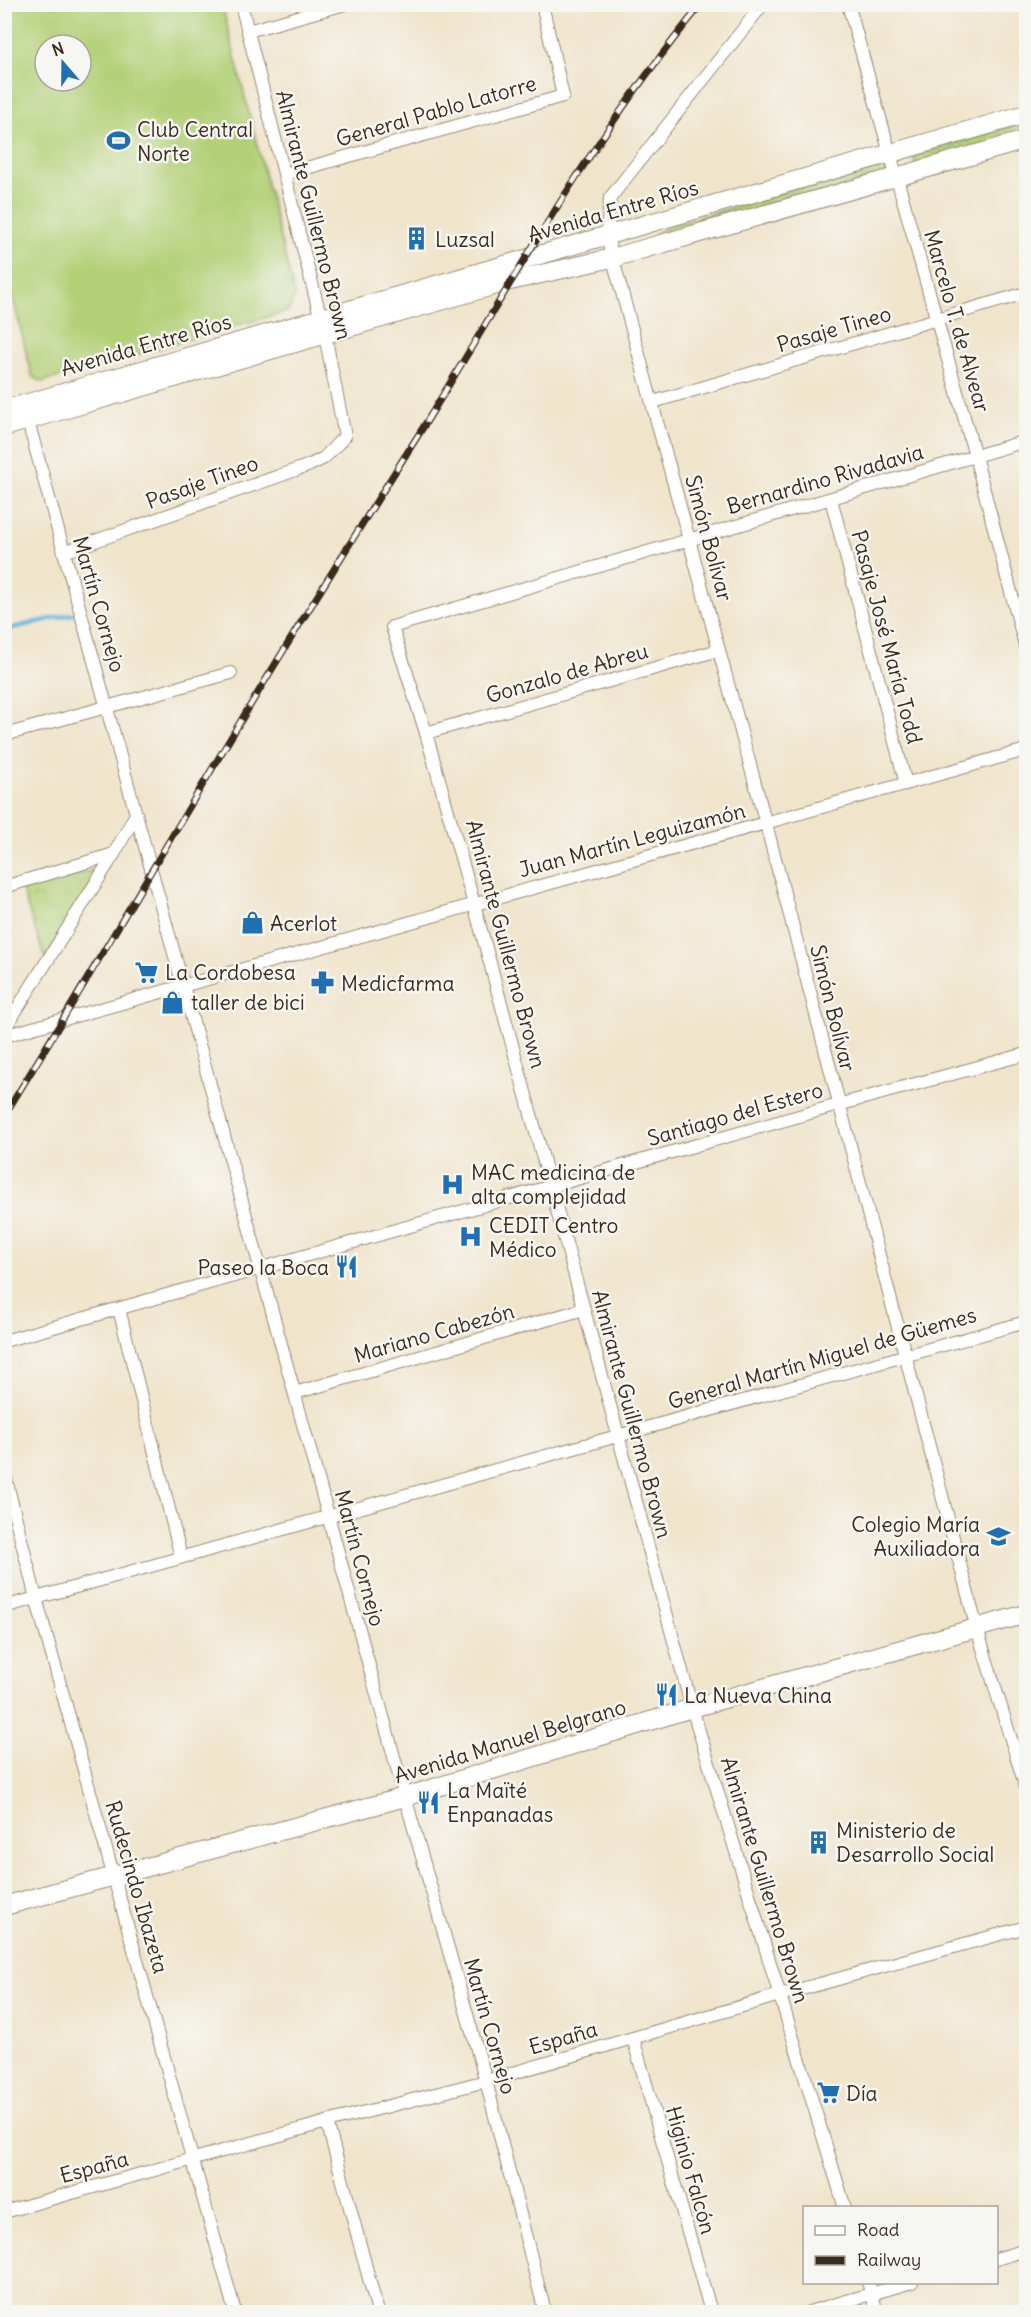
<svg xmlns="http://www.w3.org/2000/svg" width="1031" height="2317" viewBox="0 0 1031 2317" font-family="Delius,sans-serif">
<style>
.grass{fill:url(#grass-dots);stroke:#777d4a;stroke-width:1.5}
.park{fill:url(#park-crowns);stroke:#777d4a;stroke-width:1.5}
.garden{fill:#b3d077;stroke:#777d4a;stroke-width:1.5;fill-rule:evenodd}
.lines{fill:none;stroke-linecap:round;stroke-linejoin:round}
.stream{stroke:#58afd5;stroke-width:4.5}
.minor-casing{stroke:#968774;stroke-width:14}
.secondary-casing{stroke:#968774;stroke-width:20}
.minor{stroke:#fff;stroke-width:12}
.secondary{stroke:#fff;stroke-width:18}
.rail-casing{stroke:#3b2a1e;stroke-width:7}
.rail{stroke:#f6f6f2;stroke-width:4.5;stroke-dasharray:14;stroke-linecap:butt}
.labels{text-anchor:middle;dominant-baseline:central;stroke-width:5;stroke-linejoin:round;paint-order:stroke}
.street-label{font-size:21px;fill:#3b2a1e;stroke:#f6f6f2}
.poi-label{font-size:21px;fill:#3b2a1e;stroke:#f6f6f2;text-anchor:start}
</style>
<defs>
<pattern id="grass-dots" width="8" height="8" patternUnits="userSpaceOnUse" patternTransform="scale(1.5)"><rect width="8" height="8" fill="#b3d077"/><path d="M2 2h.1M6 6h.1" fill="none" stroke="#9bb366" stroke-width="1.8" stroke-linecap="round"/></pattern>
<pattern id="park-crowns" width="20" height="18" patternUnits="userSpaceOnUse" patternTransform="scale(1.5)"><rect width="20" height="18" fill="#b3d077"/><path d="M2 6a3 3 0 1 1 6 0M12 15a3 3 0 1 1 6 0" fill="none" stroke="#9bb366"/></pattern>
</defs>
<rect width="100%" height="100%" fill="#f6f6f2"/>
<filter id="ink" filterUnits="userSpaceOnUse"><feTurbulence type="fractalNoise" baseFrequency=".0167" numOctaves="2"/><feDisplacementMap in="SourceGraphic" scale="12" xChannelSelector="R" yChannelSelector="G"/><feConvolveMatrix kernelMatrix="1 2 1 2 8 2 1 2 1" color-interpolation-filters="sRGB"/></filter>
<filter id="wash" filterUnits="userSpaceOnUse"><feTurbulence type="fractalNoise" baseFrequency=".008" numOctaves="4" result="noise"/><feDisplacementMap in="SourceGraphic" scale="24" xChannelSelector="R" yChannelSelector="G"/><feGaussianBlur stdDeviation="1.35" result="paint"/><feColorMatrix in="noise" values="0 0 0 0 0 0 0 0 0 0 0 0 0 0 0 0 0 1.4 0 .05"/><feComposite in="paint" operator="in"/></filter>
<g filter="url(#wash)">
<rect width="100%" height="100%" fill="#f0e4cb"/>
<g class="grass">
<polygon points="1026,122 1026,134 916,166 913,155"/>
<polygon points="885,163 888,174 656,239 655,234 675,224"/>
</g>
<polygon class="park" points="104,867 45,959 22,890"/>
<path class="garden" d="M4,5H222L295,296L288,311L42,382L32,376L5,265ZM45,45H81V81H45Z"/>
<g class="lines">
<polyline class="stream" points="4,630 72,614"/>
</g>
</g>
<g filter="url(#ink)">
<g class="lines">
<defs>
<g id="minor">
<polyline points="763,4 610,198 607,237 766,824 977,1629 1026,1788"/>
<polyline points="848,4 975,456 1026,649"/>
<polyline points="248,31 345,4"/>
<polyline points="285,174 563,96 542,4"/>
<polyline points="653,402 1026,293"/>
<polyline points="831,499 906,784"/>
<polyline points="64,552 310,465 324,458 345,436 325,335 241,4"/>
<polyline points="426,733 719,650"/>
<polyline points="4,735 231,673"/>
<polyline points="136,814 405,1797 486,2081 545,2312"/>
<polyline points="4,887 114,854"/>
<polyline points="4,1030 114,854 136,814 26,414"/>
<polyline points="4,1036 1026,750"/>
<polyline points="119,1309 181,1557"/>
<polyline points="4,1341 838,1105 1026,1054"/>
<polyline points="295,1393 584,1309"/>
<polyline points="4,1472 36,1598 235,2312"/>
<polyline points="4,1607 1026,1322"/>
<polyline points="633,2038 711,2312"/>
<polyline points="327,2122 378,2312"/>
<polyline points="845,2208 692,1708 474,904 426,733 392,627 1026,441"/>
<polyline points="4,2212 327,2122 486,2081 780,1995 1026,1927"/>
<polyline points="996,2259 1026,2250"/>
<polyline points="868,2282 877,2312"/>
<polyline points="809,2312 912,2282"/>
</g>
<g id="secondary">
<polyline points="4,410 1026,114"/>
<polyline points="4,427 510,281 612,258 1026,140"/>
<polyline points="4,1906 405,1797 692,1708 1026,1614"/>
</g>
</defs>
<use href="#minor" class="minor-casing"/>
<use href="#secondary" class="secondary-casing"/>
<use href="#minor" class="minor"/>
<use href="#secondary" class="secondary"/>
<defs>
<path id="rail" d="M4,1116C98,964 186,810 279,658C325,583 372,508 419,434C509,288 591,137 702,4"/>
</defs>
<use href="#rail" class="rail-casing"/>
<use href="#rail" class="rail"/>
</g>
</g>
<defs>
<symbol id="stadium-bare" viewBox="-9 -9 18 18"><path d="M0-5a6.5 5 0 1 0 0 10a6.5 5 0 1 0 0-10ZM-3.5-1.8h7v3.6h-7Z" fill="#1f6fb2" stroke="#f6f6f2" stroke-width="2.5" paint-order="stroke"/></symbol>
<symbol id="building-bare" viewBox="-9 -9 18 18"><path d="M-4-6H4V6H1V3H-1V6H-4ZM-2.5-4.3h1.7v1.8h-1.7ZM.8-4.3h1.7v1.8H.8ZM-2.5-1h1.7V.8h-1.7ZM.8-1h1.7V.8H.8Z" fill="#1f6fb2" stroke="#f6f6f2" stroke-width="2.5" paint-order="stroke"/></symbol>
<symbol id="shop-bare" viewBox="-9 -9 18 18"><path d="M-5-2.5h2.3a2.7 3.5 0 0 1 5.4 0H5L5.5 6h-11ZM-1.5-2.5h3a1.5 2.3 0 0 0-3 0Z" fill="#1f6fb2" stroke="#f6f6f2" stroke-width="2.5" paint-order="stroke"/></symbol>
<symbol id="supermarket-bare" viewBox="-9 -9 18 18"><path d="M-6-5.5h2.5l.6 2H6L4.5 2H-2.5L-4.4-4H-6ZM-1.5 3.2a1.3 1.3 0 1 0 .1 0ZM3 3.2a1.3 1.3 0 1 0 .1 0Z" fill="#1f6fb2" stroke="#f6f6f2" stroke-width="2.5" paint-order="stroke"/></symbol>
<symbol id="pharmacy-bare" viewBox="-9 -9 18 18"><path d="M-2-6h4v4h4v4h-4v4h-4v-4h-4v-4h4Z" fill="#1f6fb2" stroke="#f6f6f2" stroke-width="2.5" paint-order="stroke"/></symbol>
<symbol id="hospital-bare" viewBox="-9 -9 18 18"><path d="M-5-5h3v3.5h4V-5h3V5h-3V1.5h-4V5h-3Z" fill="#1f6fb2" stroke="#f6f6f2" stroke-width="2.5" paint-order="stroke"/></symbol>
<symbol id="restaurant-bare" viewBox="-9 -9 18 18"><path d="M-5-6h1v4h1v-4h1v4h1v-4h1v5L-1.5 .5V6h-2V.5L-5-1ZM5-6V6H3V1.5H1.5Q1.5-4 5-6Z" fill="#1f6fb2" stroke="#f6f6f2" stroke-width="2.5" paint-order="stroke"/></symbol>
<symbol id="school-bare" viewBox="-9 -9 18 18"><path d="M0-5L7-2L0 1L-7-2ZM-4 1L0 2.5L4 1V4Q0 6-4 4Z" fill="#1f6fb2" stroke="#f6f6f2" stroke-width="2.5" paint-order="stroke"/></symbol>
</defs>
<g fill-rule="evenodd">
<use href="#stadium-bare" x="102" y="124" width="33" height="33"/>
<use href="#building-bare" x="400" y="222" width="33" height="33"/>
<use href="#shop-bare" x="236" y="906" width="33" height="33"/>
<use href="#supermarket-bare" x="130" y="956" width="33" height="33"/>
<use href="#pharmacy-bare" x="306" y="966" width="33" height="33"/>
<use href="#shop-bare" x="156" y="986" width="33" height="33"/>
<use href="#hospital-bare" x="436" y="1168" width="33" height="33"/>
<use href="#hospital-bare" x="454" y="1220" width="33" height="33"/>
<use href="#restaurant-bare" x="330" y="1250" width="33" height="33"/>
<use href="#school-bare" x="982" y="1520" width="33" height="33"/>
<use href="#restaurant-bare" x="650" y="1678" width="33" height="33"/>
<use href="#restaurant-bare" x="412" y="1786" width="33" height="33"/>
<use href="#building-bare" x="802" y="1826" width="33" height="33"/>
<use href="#supermarket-bare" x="812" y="2076" width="33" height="33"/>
</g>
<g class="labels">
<g class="street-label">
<text transform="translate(436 111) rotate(-16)">General Pablo Latorre</text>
<text transform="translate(613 211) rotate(-16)">Avenida Entre Ríos</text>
<text transform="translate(314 215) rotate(76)">Almirante Guillermo Brown</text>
<text transform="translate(957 321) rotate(74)">Marcelo T. de Alvear</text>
<text transform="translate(834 329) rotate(-16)">Pasaje Tineo</text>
<text transform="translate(146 345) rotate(-16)">Avenida Entre Ríos</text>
<text transform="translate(825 479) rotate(-16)">Bernardino Rivadavia</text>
<text transform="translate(202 482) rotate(-20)">Pasaje Tineo</text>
<text transform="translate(709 538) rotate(75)">Simón Bolívar</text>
<text transform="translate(99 604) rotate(74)">Martín Cornejo</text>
<text transform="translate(887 637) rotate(75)">Pasaje José María Todd</text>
<text transform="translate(567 673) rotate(-16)">Gonzalo de Abreu</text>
<text transform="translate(632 840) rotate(-15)">Juan Martín Leguizamón</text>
<text transform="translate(506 944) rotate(75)">Almirante Guillermo Brown</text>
<text transform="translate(833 1008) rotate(76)">Simón Bolívar</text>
<text transform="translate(735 1114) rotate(-16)">Santiago del Estero</text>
<text transform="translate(434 1333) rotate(-16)">Mariano Cabezón</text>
<text transform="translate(822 1358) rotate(-16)">General Martín Miguel de Güemes</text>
<text transform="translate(632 1414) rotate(75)">Almirante Guillermo Brown</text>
<text transform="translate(360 1558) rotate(75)">Martín Cornejo</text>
<text transform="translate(510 1741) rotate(-17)">Avenida Manuel Belgrano</text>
<text transform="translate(765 1880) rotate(73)">Almirante Guillermo Brown</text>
<text transform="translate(137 1887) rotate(74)">Rudecindo Ibazeta</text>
<text transform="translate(490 2026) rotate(74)">Martín Cornejo</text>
<text transform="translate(563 2038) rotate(-16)">España</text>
<text transform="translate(94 2167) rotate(-15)">España</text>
<text transform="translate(691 2170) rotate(74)">Higinio Falcón</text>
</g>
<g class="poi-label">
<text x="137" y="129">Club Central<tspan x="137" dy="24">Norte</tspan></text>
<text x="435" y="239">Luzsal</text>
<text x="270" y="923">Acerlot</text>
<text x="165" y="972">La Cordobesa</text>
<text x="341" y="983">Medicfarma</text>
<text x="191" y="1002">taller de bici</text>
<text x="471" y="1172">MAC medicina de<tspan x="471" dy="24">alta complejidad</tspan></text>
<text x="489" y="1225">CEDIT Centro<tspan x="489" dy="24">Médico</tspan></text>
<text x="329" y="1267" text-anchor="end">Paseo la Boca</text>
<text x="980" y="1524" text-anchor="end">Colegio María<tspan x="980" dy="24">Auxiliadora</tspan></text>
<text x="684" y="1695">La Nueva China</text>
<text x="447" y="1790">La Maïté<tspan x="447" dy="24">Enpanadas</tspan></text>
<text x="836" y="1830">Ministerio de<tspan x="836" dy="24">Desarrollo Social</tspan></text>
<text x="846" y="2093">Día</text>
</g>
</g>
<rect width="1031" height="2317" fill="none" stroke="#f6f6f2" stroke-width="24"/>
<rect x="803" y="2206" width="195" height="78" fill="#f6f6f2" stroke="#aba49d" stroke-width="1.5"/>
<rect x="815" y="2226" width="30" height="9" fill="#ffffff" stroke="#aba49d" stroke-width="1.5"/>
<text x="857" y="2236" font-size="18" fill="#3b2a1e">Road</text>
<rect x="815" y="2256" width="30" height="9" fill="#3b2a1e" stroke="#aba49d" stroke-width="1.5"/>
<text x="857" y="2266" font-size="18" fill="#3b2a1e">Railway</text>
<g transform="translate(63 63) rotate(340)"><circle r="28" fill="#f6f6f2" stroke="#aba49d" stroke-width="1.5"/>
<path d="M0-4.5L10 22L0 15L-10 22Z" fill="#1f6fb2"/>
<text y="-9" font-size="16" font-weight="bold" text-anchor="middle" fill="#3b2a1e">N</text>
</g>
</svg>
